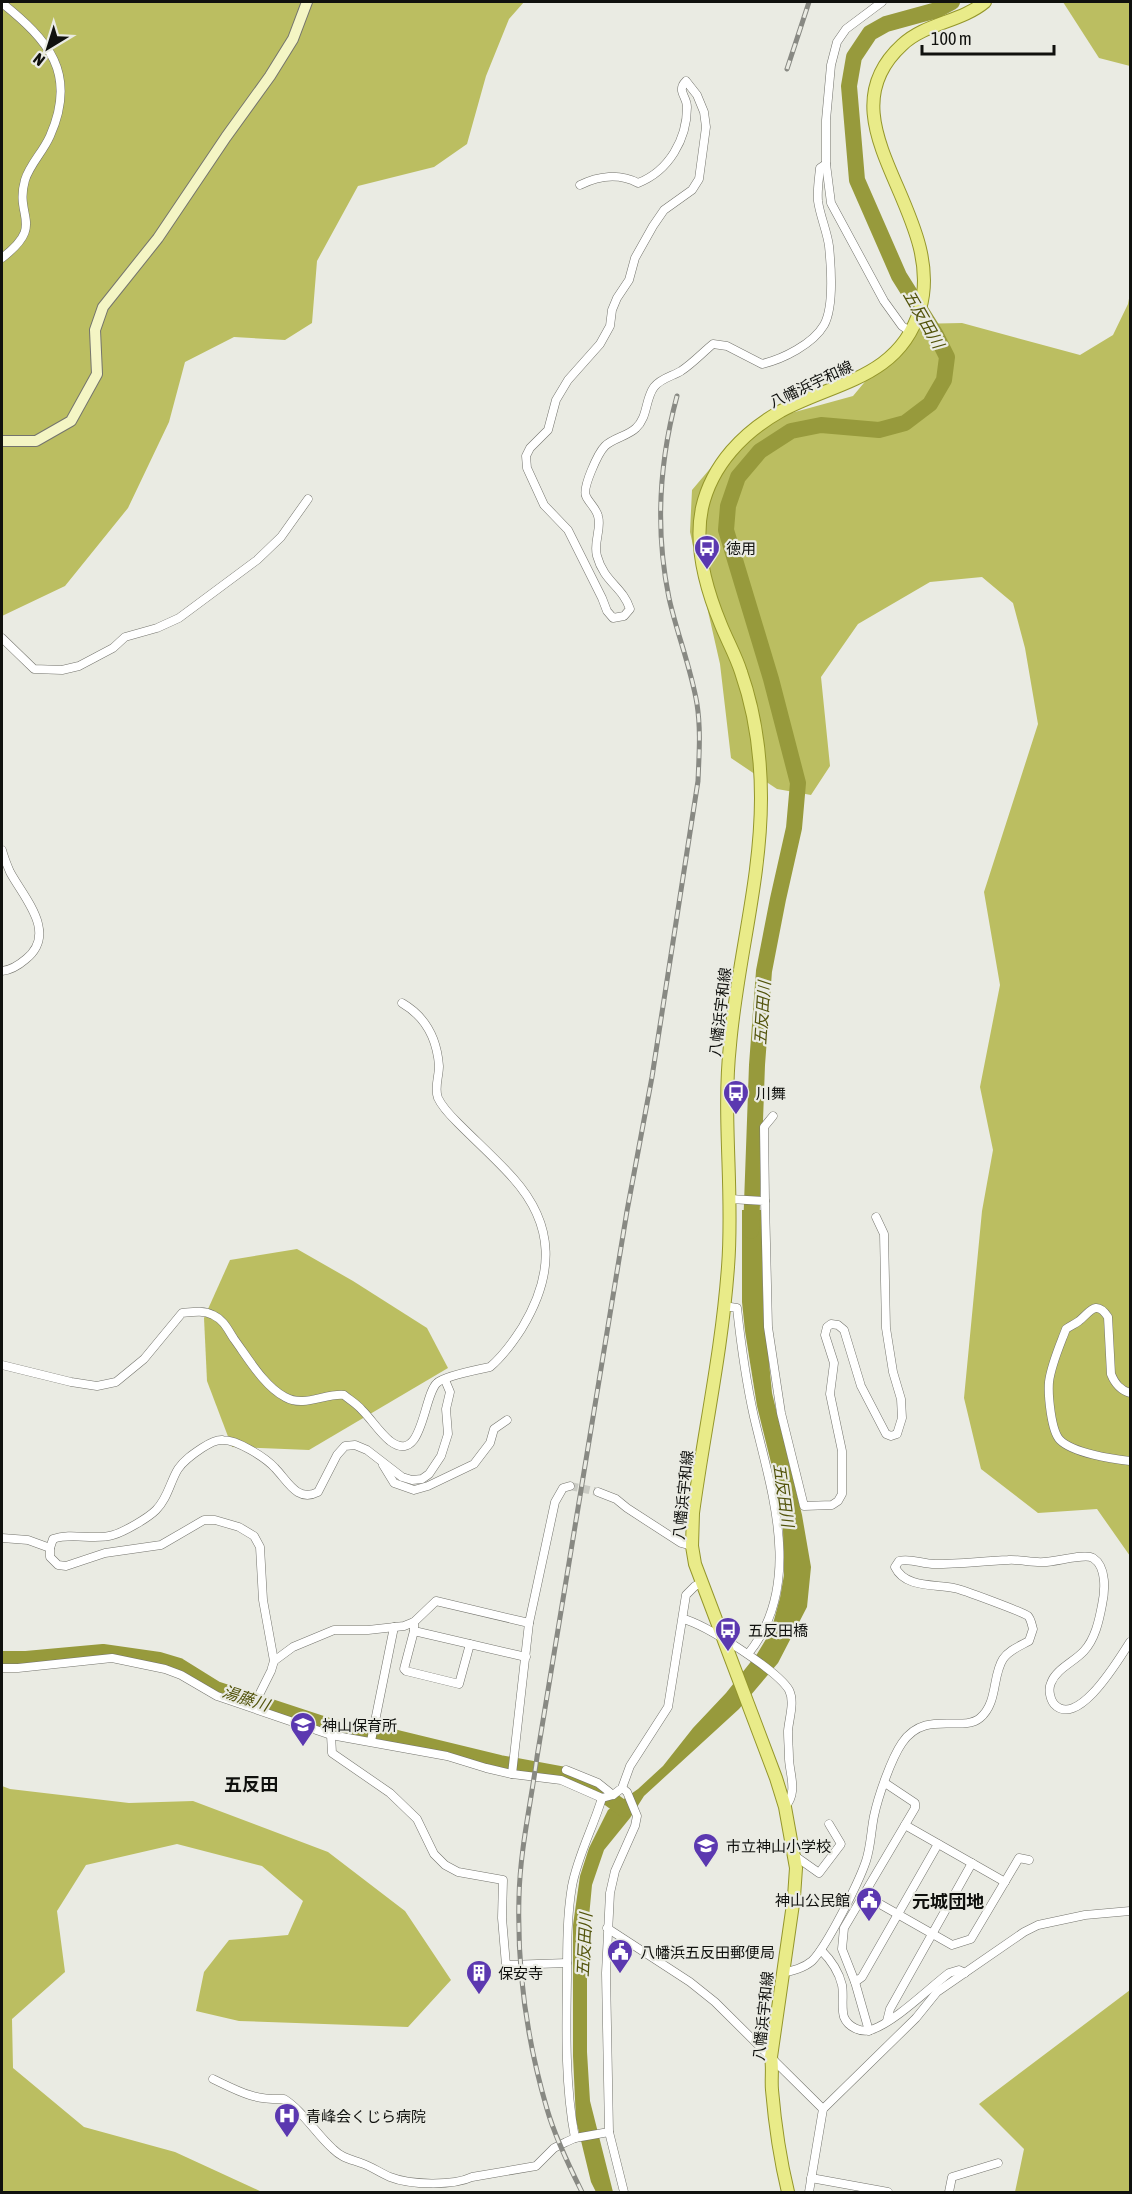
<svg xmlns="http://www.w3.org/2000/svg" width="1132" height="2194" viewBox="0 0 1132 2194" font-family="'Asap Condensed','Noto Sans JP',sans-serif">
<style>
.forest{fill:#bbbe61}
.water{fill:#979a3c}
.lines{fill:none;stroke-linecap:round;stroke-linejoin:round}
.river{stroke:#979a3c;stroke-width:16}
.street-tunnel{stroke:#c9cac3;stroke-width:8;stroke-dasharray:8 4;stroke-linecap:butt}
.street-casing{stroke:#74746d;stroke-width:9}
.secondary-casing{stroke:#74746d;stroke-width:12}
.primary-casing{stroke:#94962b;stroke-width:14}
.street{stroke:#fff;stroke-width:8}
.secondary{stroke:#f4f5c4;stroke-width:10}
.primary{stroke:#e9eb89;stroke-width:12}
.rail-casing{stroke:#888983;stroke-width:5}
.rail{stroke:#eaebe3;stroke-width:3;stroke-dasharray:9;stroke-linecap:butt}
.labels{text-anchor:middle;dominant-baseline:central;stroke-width:4.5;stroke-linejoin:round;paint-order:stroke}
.street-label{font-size:15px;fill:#10110e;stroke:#eaebe3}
.poi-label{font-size:15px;fill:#10110e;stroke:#eaebe3;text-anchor:start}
.water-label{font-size:16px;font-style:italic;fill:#52530b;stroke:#eaebe3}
.quarter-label{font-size:18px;font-weight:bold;fill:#10110e;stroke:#eaebe3}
</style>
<rect width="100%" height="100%" fill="#eaebe3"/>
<g class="forest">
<polygon points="2,2 524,2 509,19 486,76 467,144 434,167 358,186 317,261 312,323 285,340 234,337 185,362 169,422 128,508 65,586 2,616"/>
<polygon points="1063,2 1130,2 1130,66 1099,58"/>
<polygon points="1130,293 1130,1556 1097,1509 1038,1513 981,1469 964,1398 982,1211 993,1150 980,1087 1000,985 984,892 1038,724 1025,648 1013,603 982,577 930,582 858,624 821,677 830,766 811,795 777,789 731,758 720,664 690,532 692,490 725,451 784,415 853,396 913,324 962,323 1080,355 1113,335 1128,304"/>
<polygon points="297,1249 353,1281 427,1328 448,1368 309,1450 232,1447 207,1381 204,1318 230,1260"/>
<polygon points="2,1786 10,1789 129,1803 193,1801 328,1852 405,1911 451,1980 408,2027 239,2021 196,2011 204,1972 229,1940 288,1935 303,1901 262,1866 177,1844 86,1865 57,1911 65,1972 12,2019 13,2068 84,2127 175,2152 262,2192 2,2192"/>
<polygon points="1130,1990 1130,2192 1015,2192 1024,2149 979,2104"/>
</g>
<polygon class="water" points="742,1210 762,1210 763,1300 772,1393 802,1515 811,1567 807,1607 778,1663 739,1709 644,1796 630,1818 604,1850 592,1885 587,1938 587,2052 590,2101 613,2192 596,2192 591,2182 576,2120 573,2056 573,1925 580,1876 589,1848 608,1810 638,1789 663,1766 693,1728 726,1693 757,1654 771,1631 780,1598 784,1575 783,1530 775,1479 757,1406 745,1331 742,1302"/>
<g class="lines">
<g class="river">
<polyline points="751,1231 757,1065 764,971 778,899 794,828 798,783 771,679 726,530 728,506 738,477 760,451 791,431 821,425 879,430 905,423 930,404 944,380 947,357 936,335 899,276 857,180 849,86 854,57 870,33 886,24 937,10 952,2"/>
<polyline points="2,1659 26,1659 103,1652 159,1660 179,1666 216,1689 332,1727 397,1738 500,1763 566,1775 595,1788 624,1809"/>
</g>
<polyline class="street-tunnel" points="570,1486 598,1492"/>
<defs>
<g id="street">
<polyline points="882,2 846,29 837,42 831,65 826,120 826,164 831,203 884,301 902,326 911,332"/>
<path d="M2,3C48,40 78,73 50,136C43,152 30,164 25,180C14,218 46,224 2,258"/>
<path d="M580,185C598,176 619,173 638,183C669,171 687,139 687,107C687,96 676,91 686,81L697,95L704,112L706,127L699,179L692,190L664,210L653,226L635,258L629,280L617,298L612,310L610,326L600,344L568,380L556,400L548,430L530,448L526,456L527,468L544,505L568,530L602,598L607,611L613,618L624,616L630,609C623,587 604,582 597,556C593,542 602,529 598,516C596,508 589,503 586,496C582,488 598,453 605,446C613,438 628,436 636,428C648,417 645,399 654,387C661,378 673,376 681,371C693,363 702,353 713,344L727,346L762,364C783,359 813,344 824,325C834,307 831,266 829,246C827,231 820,216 818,201C817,190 819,179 820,168L826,164"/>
<polyline points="2,638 34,669 62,670 79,666 113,648 125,637 157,628 179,618 257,560 281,537 308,499"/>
<path d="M2,850C4,858 7,865 10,872C24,898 58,933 26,959C19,965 12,970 2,971"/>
<polyline points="730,1199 765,1201 768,1327 781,1413 804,1506 832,1505 838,1501 842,1494 842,1451 830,1394 834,1363 825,1335 827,1327 831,1324 838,1325 844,1330 861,1386 886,1434 891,1436 897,1434 902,1418 901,1399 893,1372 886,1328 884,1234 876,1217"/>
<polyline points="765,1201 764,1127 773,1116"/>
<path d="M724,1306L737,1308C741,1345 746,1381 754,1417C772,1493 804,1585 748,1654"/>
<path d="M2,1365L71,1382L97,1386L116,1382L144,1359L182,1313C193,1312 203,1310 213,1315C224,1320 228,1330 234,1339C248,1358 264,1386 285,1397C304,1408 325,1393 344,1395C350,1400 357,1404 362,1410C372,1420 379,1432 390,1441C423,1466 423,1395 437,1383C443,1377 480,1369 490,1367C503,1356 513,1342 522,1328C554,1275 556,1226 513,1178C497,1160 478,1143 461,1126C453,1118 443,1109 438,1098C434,1088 439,1077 439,1066C437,1039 426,1017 402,1003"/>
<path d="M1130,1393C1120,1390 1115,1384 1111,1374L1108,1317C1096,1299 1090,1312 1079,1321C1075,1324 1070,1326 1066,1329C1060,1345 1051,1365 1049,1382C1048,1395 1051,1431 1060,1440C1073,1453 1112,1459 1130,1461"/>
<polyline points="383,1465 394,1483 414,1490 428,1486 474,1464 490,1443 494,1429 507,1420"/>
<polyline points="598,1492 616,1499 627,1508 681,1543 692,1546"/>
<polyline points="2,1538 28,1540 50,1548"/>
<path d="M683,1619C705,1624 778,1671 789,1690C795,1702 789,1718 788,1731C788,1740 789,1750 789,1759C790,1776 798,1792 785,1807"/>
<polyline points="414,1622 414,1631 404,1669 406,1671 459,1684 470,1644"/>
<polyline points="414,1631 526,1657"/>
<polyline points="274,1661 293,1647 334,1630 368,1630 404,1626 414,1622 436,1601 529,1623"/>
<polyline points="2,1668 18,1668 112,1658 165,1669 181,1675 217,1696 331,1735 447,1756 486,1768 512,1774 561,1780 602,1798 613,1795 622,1788 630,1766 668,1707 686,1595 695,1586 701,1583"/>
<path d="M255,1708L258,1697L271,1671L274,1661L263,1600L260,1547L254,1536L239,1527L215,1520H204L161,1545L105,1553L66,1566L58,1565L50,1557V1548L53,1539C72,1532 94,1541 113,1535C124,1532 148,1518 156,1510C168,1498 170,1482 178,1469C184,1460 193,1454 202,1448C208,1444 216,1439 223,1440C237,1440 265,1457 275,1468C287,1480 297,1503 318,1492L337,1455L345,1446L355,1445L367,1450L402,1477L412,1480L422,1479L429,1474L441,1456L448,1434L446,1409L450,1392L445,1380"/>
<polyline points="331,1735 332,1753 390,1793 417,1819 434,1854 445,1865 458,1872 503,1880 502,1918 506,1965 567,1963"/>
<polyline points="371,1741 394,1627"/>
<polyline points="566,1770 598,1783 613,1795"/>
<polyline points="512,1774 529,1623 555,1502 563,1488 570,1486"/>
<polyline points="622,1788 627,1792 637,1816 635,1826 615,1871 610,1893 606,1973 609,2132 624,2192"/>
<polyline points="905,1825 1005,1882"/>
<polyline points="795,1856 819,1873 841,1844 829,1824"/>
<polyline points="864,1895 952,1945 971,1939 1019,1858 1029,1860"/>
<polyline points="607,1928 690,1982 715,2002 823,2109"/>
<path d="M821,1950C830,1959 839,1972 842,1985C844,1995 841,2008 844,2017C848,2027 861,2033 871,2030C895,2022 928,1989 949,1973L959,1970L965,1973"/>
<path d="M782,1972C792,1972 805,1967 812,1961C827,1946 859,1882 866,1861C871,1846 871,1830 874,1816C878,1797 891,1759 902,1743C925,1709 962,1733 980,1718C998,1703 992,1676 1003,1659C1009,1650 1020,1646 1029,1641L1033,1629C1032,1626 1031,1619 1028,1616C1025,1613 961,1589 954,1588C934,1584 905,1588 895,1567L899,1561C911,1558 922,1564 935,1564C959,1564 983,1561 1008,1560C1020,1559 1032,1563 1044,1562C1056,1562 1085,1553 1093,1558C1107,1567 1105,1591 1102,1605C1099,1621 1095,1639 1084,1651C1074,1662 1056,1669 1051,1683C1048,1689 1050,1699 1054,1704C1078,1730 1120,1657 1130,1642"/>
<polyline points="855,1982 862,1977 938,1844"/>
<polyline points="887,2021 890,2009 972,1863"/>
<polyline points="869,2031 855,1982 842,1949 844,1928 915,1808 915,1803 885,1783"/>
<path d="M213,2079C240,2092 253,2100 284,2099C303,2111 316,2134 333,2149C342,2158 350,2159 361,2163C371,2166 380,2173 390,2177C410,2185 453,2186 472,2177L536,2166L554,2148L566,2142L575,2138L609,2132"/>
<path d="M575,2138C565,2086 566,2031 567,1978C567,1948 567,1915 572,1886C578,1855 593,1828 602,1798"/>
<polyline points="811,2178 888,2192"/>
<polyline points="809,2192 823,2109 916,2018 937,1992 1024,1932 1038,1925 1085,1915 1130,1911"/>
<polyline points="949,2192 952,2177 998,2163"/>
</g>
<polyline id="secondary" points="2,441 36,441 71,421 97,374 95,330 103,307 158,238 226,137 270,76 293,39 307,2"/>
<path id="primary" d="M788,2192C780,2159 775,2125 772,2090C771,2079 773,2068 771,2057L794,1897L796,1868L785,1807L776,1778L695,1564L692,1546L693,1513C704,1432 722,1350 728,1267C734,1193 722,1119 730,1045C737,962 761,881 761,798C761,756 755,712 741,672C736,656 727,640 721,625C706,589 694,546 702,508C712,464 744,432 781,411C835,382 900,378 920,309C948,213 818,122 902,45C925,23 961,22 985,2"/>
</defs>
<use href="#street" class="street-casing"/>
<use href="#secondary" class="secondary-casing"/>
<use href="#primary" class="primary-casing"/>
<use href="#street" class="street"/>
<use href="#secondary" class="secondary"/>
<use href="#primary" class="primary"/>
<defs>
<g id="rail">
<polyline points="787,69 809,2"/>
<path d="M582,2192C569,2166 555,2137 547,2109C527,2041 517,1967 519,1897C520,1850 531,1803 537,1757L627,1211L652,1077L698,781C699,755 701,730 697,704C691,668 677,634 669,598C655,530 659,463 677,396"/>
</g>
</defs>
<use href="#rail" class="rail-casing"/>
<use href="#rail" class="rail"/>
</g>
<defs>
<symbol id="bus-pin" viewBox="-11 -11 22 30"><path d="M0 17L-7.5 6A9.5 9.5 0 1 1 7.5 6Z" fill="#5b38b0" stroke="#eaebe3"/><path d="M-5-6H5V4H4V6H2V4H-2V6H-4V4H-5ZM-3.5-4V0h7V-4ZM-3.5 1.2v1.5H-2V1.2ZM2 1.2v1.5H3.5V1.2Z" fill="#fff"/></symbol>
<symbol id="school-pin" viewBox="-11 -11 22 30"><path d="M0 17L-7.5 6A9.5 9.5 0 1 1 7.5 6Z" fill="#5b38b0" stroke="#eaebe3"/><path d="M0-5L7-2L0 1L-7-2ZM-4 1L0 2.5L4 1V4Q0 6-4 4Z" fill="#fff"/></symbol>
<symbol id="civic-pin" viewBox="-11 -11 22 30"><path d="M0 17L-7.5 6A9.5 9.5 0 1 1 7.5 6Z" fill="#5b38b0" stroke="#eaebe3"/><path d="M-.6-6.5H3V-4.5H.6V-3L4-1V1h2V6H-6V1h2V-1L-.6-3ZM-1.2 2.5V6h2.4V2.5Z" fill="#fff"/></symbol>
<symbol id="building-pin" viewBox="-11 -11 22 30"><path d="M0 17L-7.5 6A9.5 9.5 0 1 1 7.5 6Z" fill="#5b38b0" stroke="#eaebe3"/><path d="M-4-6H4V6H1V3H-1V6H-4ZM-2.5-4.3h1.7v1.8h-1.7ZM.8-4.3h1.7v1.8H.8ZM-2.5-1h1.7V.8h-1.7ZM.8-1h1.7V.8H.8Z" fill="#fff"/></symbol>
<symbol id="hospital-pin" viewBox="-11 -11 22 30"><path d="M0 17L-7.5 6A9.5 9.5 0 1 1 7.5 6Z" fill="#5b38b0" stroke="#eaebe3"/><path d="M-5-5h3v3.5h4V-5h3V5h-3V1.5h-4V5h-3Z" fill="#fff"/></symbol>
</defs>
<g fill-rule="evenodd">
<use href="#bus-pin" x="692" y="533" width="30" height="40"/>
<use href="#bus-pin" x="721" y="1078" width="30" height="40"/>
<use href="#bus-pin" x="713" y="1615" width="30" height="40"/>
<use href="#school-pin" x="288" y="1710" width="30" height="40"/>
<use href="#school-pin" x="691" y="1831" width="30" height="40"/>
<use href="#civic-pin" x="854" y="1885" width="30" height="40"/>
<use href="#civic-pin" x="605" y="1937" width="30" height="40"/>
<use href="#building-pin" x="464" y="1958" width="30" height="40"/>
<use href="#hospital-pin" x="272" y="2101" width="30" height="40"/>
</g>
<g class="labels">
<g class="street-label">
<text transform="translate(811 384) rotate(-25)">八幡浜宇和線</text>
<text transform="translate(720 1012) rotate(-83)">八幡浜宇和線</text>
<text transform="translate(683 1495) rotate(-84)">八幡浜宇和線</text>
<text transform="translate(763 2016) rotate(-84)">八幡浜宇和線</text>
</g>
<g class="poi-label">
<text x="726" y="548">徳用</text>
<text x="756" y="1093">川舞</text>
<text x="748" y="1630">五反田橋</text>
<text x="322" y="1725">神山保育所</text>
<text x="726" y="1846">市立神山小学校</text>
<text x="850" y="1900" text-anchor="end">神山公民館</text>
<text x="640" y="1952">八幡浜五反田郵便局</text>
<text x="498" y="1973">保安寺</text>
<text x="306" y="2116">青峰会くじら病院</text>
</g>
<g class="water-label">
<text transform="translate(924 319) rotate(60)">五反田川</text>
<text transform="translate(762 1013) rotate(-86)">五反田川</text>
<text transform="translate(784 1495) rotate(82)">五反田川</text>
<text transform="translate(246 1698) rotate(18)">湯藤川</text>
<text transform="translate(584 1945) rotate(-87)">五反田川</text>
</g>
<g class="quarter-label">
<text x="251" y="1784">五反田</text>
<text x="948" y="1901">元城団地</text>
</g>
</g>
<rect width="1132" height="2194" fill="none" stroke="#10110e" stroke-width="6"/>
<g transform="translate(48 48) rotate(218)" stroke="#eaebe3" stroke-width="4.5" paint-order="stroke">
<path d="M0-4.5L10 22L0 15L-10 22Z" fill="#10110e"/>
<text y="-9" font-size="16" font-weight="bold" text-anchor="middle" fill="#10110e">N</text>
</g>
<path d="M922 45v9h132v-9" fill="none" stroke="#10110e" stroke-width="3"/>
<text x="931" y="45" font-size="18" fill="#10110e" stroke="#eaebe3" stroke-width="4.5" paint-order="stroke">100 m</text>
</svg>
